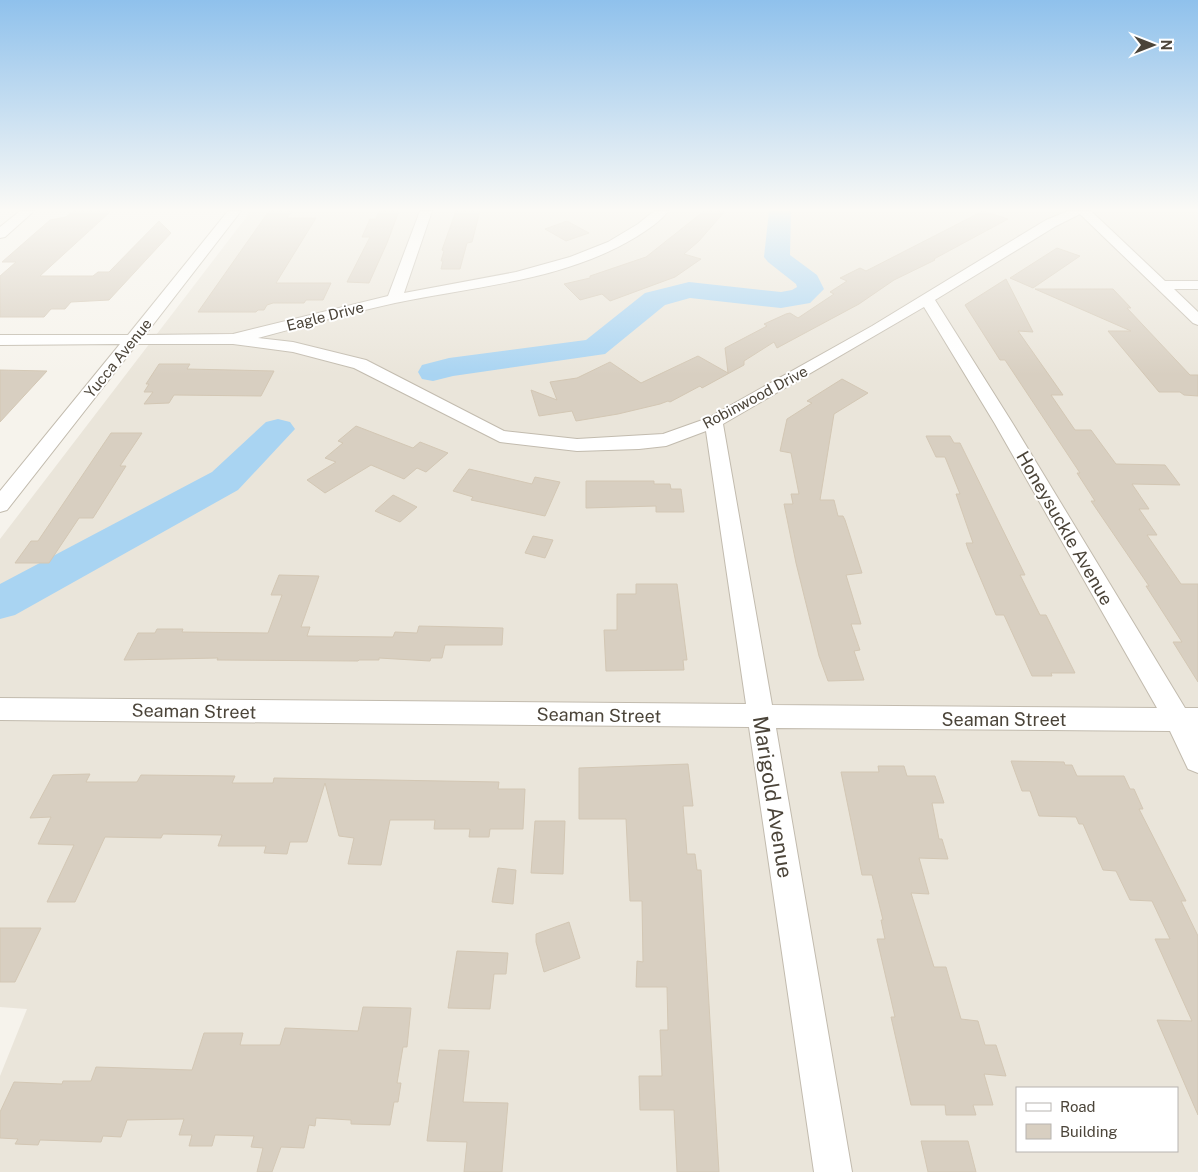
<svg xmlns="http://www.w3.org/2000/svg" width="1198" height="1172" viewBox="0 0 1198 1172" font-family="'Public Sans',sans-serif">
<style>
.residential{fill:#eae5da;fill-rule:evenodd}
.lines{fill:none;stroke-linecap:round;stroke-linejoin:round}
.river{fill:#a9d4f2;fill-rule:evenodd}
.building{fill:#d8cfc1;stroke:#d3c7b4}
.minor-casing{stroke:#c2bbae;stroke-width:2}
.minor{fill:#fff;fill-rule:evenodd}
.labels{text-anchor:middle;dominant-baseline:central;stroke-width:4;stroke-linejoin:round;paint-order:stroke}
.far-street-label{font-size:15px;fill:#4b4439;stroke:#fff}
.street-label{font-size:18px;fill:#4b4439;stroke:#fff}
.near-street-label{font-size:21px;fill:#4b4439;stroke:#fff}
</style>
<rect width="100%" height="100%" fill="#f6f3ec"/>
<path class="residential" d="M251,211H1198V1172H0V1076L27,1009L0,1007V539ZM1017,1088H1177V1151H1017Z"/>
<g class="lines">
<g class="river">
<polygon points="769,211 791,211 790,255 817,275 824,289 810,303 781,308 690,298 665,305 605,354 453,376 433,381 422,379 418,372 422,365 449,358 586,340 645,293 689,282 781,292 792,290 797,287 796,284 768,262 764,257"/>
<polygon points="278,419 290,422 295,429 238,490 15,615 0,619 0,584 212,472 266,422"/>
</g>
</g>
<g class="building">
<polygon points="73,211 111,211 40,276 93,276 98,272 109,272 159,221 171,233 109,300 71,302 65,309 51,309 44,317 0,317 0,276 16,262 2,262 50,220 66,217"/>
<polygon points="269,211 292,211 287,218 316,218 276,283 331,283 323,300 306,300 304,303 273,303 267,305 264,310 258,310 256,312 198,312"/>
<polygon points="379,211 399,211 387,243 369,283 347,282 370,237 362,237 370,219 376,219"/>
<polygon points="456,211 480,211 472,242 467,243 460,269 441,269 443,261 441,261 444,251 442,250"/>
<polygon points="704,211 725,211 699,241 684,254 701,259 675,277 610,301 602,294 580,300 564,284 590,278 590,276 646,257"/>
<polygon points="983,211 1008,219 934,259 935,260 894,280 859,304 777,348 774,342 744,361 744,365 702,388 700,386 670,402 668,401 660,404 618,414 576,421 572,411 539,416 531,390 557,400 550,382 577,378 610,362 641,383 698,356 728,373 725,348 767,326 764,324 786,314 790,313 798,318 834,294 830,292 847,281 840,278 860,268 866,271"/>
<polygon points="567,221 589,233 566,241 545,229"/>
<polygon points="1057,248 1080,256 1033,288 1010,278"/>
<polygon points="1006,279 1033,332 1018,331 1063,395 1051,395 1075,430 1091,430 1116,464 1165,465 1180,485 1132,484 1149,509 1139,509 1157,535 1147,535 1181,584 1198,584 1198,682 1173,642 1182,642 1146,586 1149,586 1091,501 1095,501 1077,473 1080,473 1005,360 1000,360 965,305"/>
<polygon points="1035,289 1113,289 1131,308 1127,308 1190,375 1198,375 1198,396 1184,395 1180,392 1159,392 1108,331 1131,331"/>
<polygon points="159,364 190,364 187,369 274,371 261,396 174,395 169,403 144,404 153,392 144,392 149,384 146,384"/>
<polygon points="0,370 47,371 0,422"/>
<polygon points="842,379 868,393 834,414 820,500 834,500 838,516 843,516 845,520 862,573 846,575 861,624 851,624 860,650 854,651 864,680 828,681 819,656 796,563 784,504 793,504 791,494 799,494 791,453 780,451 787,419 812,403 807,401"/>
<polygon points="356,426 413,448 420,442 448,453 426,472 417,468 404,479 371,465 325,493 307,480 336,462 325,458 343,443 338,441"/>
<polygon points="111,433 142,433 120,466 126,466 93,518 79,518 49,563 15,563 31,541 38,541"/>
<polygon points="926,436 950,436 954,443 960,443 1025,575 1020,575 1040,615 1046,615 1075,673 1051,673 1052,676 1032,676 1004,615 996,615 968,549 966,543 973,543 956,494 960,494 945,457 936,457"/>
<polygon points="469,469 532,484 535,477 560,482 545,516 471,500 473,497 453,491"/>
<polygon points="586,481 654,481 654,484 670,484 671,489 681,489 684,512 656,512 656,506 586,508"/>
<polygon points="393,495 417,507 400,522 375,511"/>
<polygon points="533,536 553,540 545,558 525,553"/>
<polygon points="279,575 319,576 301,627 310,627 307,636 393,637 395,632 417,633 419,626 503,628 502,645 445,645 442,658 431,658 430,661 379,658 379,660 359,660 358,661 217,660 218,658 124,660 138,633 155,633 157,629 183,629 182,632 268,633 282,595 271,595"/>
<polygon points="636,584 677,584 687,660 683,660 684,670 606,671 604,630 617,630 617,594 636,594"/>
<polygon points="1011,761 1064,762 1065,765 1072,765 1077,776 1124,776 1130,789 1134,789 1143,809 1139,809 1186,901 1181,901 1198,936 1198,1115 1157,1020 1192,1021 1155,939 1170,939 1152,901 1130,900 1116,871 1103,870 1083,824 1079,824 1076,817 1039,816 1030,791 1022,791"/>
<polygon points="688,764 693,806 683,806 687,854 695,854 697,870 701,870 719,1172 677,1172 674,1110 640,1110 639,1076 662,1076 660,1030 668,1030 667,987 636,987 637,961 643,962 642,901 630,901 626,819 579,819 579,768"/>
<polygon points="878,766 904,766 907,776 935,776 944,803 932,803 939,839 942,839 948,859 919,858 929,894 911,893 934,967 946,967 961,1019 978,1021 985,1045 996,1045 1006,1076 984,1074 993,1105 973,1105 976,1115 946,1115 945,1105 911,1105 891,1017 895,1017 877,939 885,939 881,920 883,920 872,875 862,875 841,772 879,772"/>
<polygon points="90,774 86,782 137,782 141,775 235,776 232,783 273,783 274,778 499,782 498,789 525,789 523,829 490,829 489,837 469,837 470,829 434,829 435,820 390,820 381,865 348,864 354,838 339,836 325,783 307,842 290,842 287,854 264,853 266,846 218,846 222,835 163,834 161,838 105,837 75,902 47,902 74,845 38,844 51,817 30,818 53,775"/>
<polygon points="535,821 565,821 563,874 531,873"/>
<polygon points="498,868 516,870 513,904 492,902"/>
<polygon points="569,922 580,958 544,972 536,942 536,934"/>
<polygon points="0,928 41,928 15,982 0,982"/>
<polygon points="457,951 508,953 506,974 494,974 490,1009 448,1008"/>
<polygon points="363,1007 411,1008 407,1047 403,1047 397,1083 401,1083 398,1102 394,1102 390,1125 351,1124 351,1120 316,1118 315,1126 309,1125 304,1148 281,1147 272,1172 257,1172 263,1148 251,1147 254,1136 215,1135 212,1146 189,1146 192,1135 179,1135 184,1119 127,1120 121,1137 103,1136 101,1142 40,1140 38,1145 15,1144 18,1139 0,1138 0,1112 14,1082 62,1084 63,1081 91,1081 96,1067 192,1070 204,1033 243,1033 240,1045 280,1045 285,1028 358,1031"/>
<polygon points="439,1050 469,1051 463,1102 508,1103 502,1172 464,1172 467,1142 427,1141"/>
<polygon points="921,1141 968,1141 976,1172 928,1172"/>
</g>
<g class="lines">
<defs>
<g id="minor">
<polygon points="20,211 34,211 5,237 0,238 0,227"/>
<path d="M228,211H241L145,335L233,334L388,296L420,211H432L404,293L516,272L570,257L608,242L638,224L654,211H668C660,222 647,230 636,237C564,281 475,286 395,303C349,313 303,326 258,338L293,342L366,360L504,431L577,439L663,434L708,418L872,326L1046,220L1068,211H1091L1165,281H1198V289H1174L1198,312V325L1193,323L1080,214L1056,226L935,300L1013,424L1185,708H1198V773L1188,769L1170,731L776,728L852,1172H814L749,727L0,720V698L746,704L706,431L666,446L639,449L577,451L500,442L354,368L293,352L233,344H137L7,510L0,512V491L120,344L0,345V335H128ZM924,307L995,424L1157,708L772,705L723,424Z"/>
</g>
</defs>
<use href="#minor" class="minor-casing"/>
<use href="#minor" class="minor"/>
</g>
<linearGradient id="sky" x2="0" y2="1"><stop stop-color="#8fc1ec"/><stop offset="0.56" stop-color="#fbfaf6"/><stop offset="1" stop-color="#fbfaf6" stop-opacity="0"/></linearGradient>
<rect width="1198" height="375" fill="url(#sky)"/>
<g class="labels">
<g class="far-street-label">
<text transform="translate(325 316) rotate(-14)">Eagle Drive</text>
<text transform="translate(118 358) rotate(-51)">Yucca Avenue</text>
<text transform="translate(755 397) rotate(-28)">Robinwood Drive</text>
</g>
<g class="street-label">
<text transform="translate(1065 528) rotate(60)">Honeysuckle Avenue</text>
<text transform="translate(194 711) rotate(1)">Seaman Street</text>
<text transform="translate(599 715) rotate(1)">Seaman Street</text>
<text x="1004" y="719">Seaman Street</text>
</g>
<g class="near-street-label">
<text transform="translate(773 797) rotate(81)">Marigold Avenue</text>
</g>
</g>
<rect x="1016" y="1087" width="162" height="65" fill="#ffffff" stroke="#b7b4b0"/>
<rect x="1026" y="1103" width="25" height="8" fill="#ffffff" stroke="#b7b4b0"/>
<text x="1060" y="1112" font-size="15" fill="#4b4439">Road</text>
<rect x="1026" y="1124" width="25" height="15" fill="#d8cfc1" stroke="#b7b4b0"/>
<text x="1060" y="1137" font-size="15" fill="#4b4439">Building</text>
<g transform="translate(1153 45) rotate(90)" stroke="#ffffff" stroke-width="4" paint-order="stroke">
<path d="M0-4L9 19L0 12L-9 19Z" fill="#4b4439"/>
<text y="-8" font-size="14" font-weight="bold" text-anchor="middle" fill="#4b4439">N</text>
</g>
</svg>
